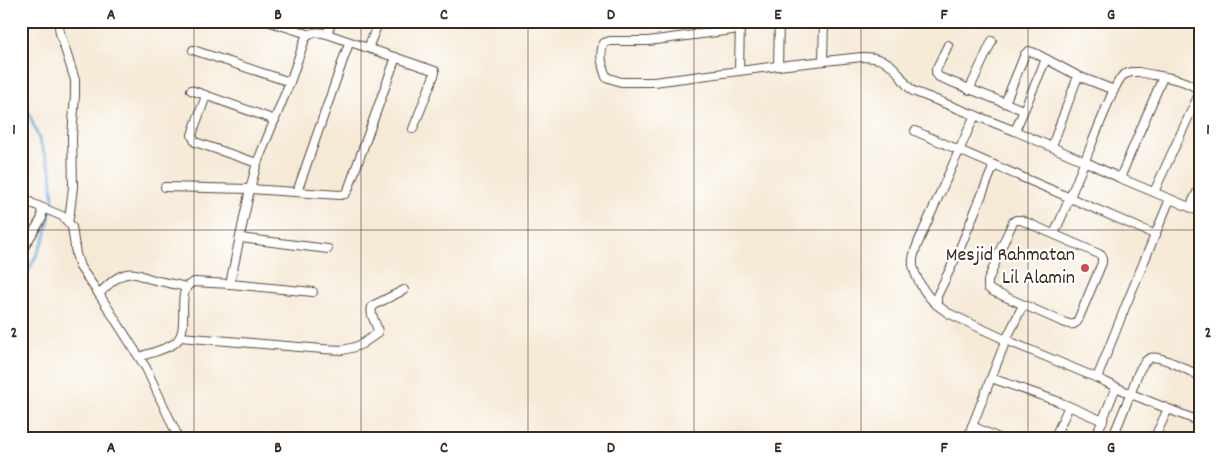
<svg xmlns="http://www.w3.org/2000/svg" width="1222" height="460" viewBox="0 0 1222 460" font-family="Dekko,sans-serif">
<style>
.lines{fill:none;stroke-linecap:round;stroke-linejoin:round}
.stream{stroke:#66a9db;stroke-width:3}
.minor-casing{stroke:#57473a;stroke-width:10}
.minor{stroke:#fff;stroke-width:8}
.grid{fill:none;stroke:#3b2a1e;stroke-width:1;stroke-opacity:0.55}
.poi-dot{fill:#d1495b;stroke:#fff;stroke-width:2}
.labels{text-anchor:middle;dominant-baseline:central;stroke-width:4.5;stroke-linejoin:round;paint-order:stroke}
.poi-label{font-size:20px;fill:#3b2a1e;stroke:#fff;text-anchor:end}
.neatline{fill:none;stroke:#3b2a1e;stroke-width:2}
.grid-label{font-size:16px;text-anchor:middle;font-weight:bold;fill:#3b2a1e}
</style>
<rect width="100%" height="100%" fill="#fff"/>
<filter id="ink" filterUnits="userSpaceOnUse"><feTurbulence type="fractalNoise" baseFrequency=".02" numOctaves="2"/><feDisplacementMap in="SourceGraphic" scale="10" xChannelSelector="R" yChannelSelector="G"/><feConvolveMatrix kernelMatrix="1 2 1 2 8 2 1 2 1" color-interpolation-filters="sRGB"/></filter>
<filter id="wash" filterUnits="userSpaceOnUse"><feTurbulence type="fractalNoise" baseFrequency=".0096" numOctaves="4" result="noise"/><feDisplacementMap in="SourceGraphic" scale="20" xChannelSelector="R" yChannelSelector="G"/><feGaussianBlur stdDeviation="1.12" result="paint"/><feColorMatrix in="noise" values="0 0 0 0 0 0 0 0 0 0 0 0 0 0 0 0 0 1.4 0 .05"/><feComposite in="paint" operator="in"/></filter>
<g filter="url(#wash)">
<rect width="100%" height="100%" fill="#f6ead7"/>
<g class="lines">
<polyline class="stream" points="21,92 51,171 53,201 45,237 21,287"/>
</g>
</g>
<g filter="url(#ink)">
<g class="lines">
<defs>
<g id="minor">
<polyline points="58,21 60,33 75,80 75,95 72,136 73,187 70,212 68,222"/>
<polyline points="267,21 308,34"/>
<path d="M740,29L648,41H610L604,43C599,52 602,67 606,77L621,82H654L778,66L862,57C874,57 887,60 895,69C902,77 905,85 913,91L1015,131L1084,161L1120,178L1201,212"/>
<polyline points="327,34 332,21"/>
<polyline points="948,45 936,70 936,73 939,77 1023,110"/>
<polyline points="368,48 379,21"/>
<polyline points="193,50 290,82"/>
<polyline points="823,61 824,21"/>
<polyline points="778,66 779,21"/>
<polyline points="739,71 740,21"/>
<polyline points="191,90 275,120"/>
<polyline points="969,90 992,41"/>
<polyline points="206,96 196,123 192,135 195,142 257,163"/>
<polyline points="1005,103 1025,54 1029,51 1035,53 1078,76 1114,90"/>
<polyline points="915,131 1156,235"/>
<polyline points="1015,131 1046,59"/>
<polyline points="1052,146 1078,76"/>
<polyline points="994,165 958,253 937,296 937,305 948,313 1006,340 1097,378 1131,394 1201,422"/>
<polyline points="1120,178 1163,77"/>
<polyline points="165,187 250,189 340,195 345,194 348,190 396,57"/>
<polyline points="297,192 349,43"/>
<polyline points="1154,192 1200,92"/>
<polyline points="21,194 31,203 62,216 68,222 72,227 76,254 80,267 99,294 146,368 179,439"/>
<polyline points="1190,207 1201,184"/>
<path d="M1016,220H1021L1099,254L1102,256V263L1078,320C1074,327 1069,324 1063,322L992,291L988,288V281L1001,248L1013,222Z"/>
<path d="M1054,234C1071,197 1085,160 1100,123C1107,108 1112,88 1123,75L1131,72H1139C1159,77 1185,77 1201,92"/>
<polyline points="240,238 328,249"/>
<polyline points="21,252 42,218 41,208"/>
<polyline points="230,284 313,292"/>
<path d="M99,294C109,284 120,271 136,274C141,275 146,278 151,279C162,282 174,284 186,287"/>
<path d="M937,305C926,296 911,273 913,259C914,251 918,243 921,236L975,115"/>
<path d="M180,337L323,349L343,350L355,347L362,344L378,333C378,324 369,316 372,307L376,304L404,290"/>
<path d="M139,357C150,353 168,349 176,342C192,328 173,288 194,282L230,284L250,189L257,163L290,82L305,39C311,31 318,32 327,34L435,71V73L413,129"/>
<polyline points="991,378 1057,401 1103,421"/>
<polyline points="1097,378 1126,305 1170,199"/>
<polyline points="972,426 1001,439"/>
<polyline points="967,439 1006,340 1023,305"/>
<polyline points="1054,439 1069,406"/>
<polyline points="1095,439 1116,387"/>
<path d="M1112,439C1118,424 1124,410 1130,395C1134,386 1136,375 1142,366C1144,363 1147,359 1150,358C1159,354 1192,372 1201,377"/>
<polyline points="1154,439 1168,409"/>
<polyline points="1195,439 1201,422"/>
</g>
</defs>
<use href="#minor" class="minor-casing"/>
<use href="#minor" class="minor"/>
</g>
</g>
<path class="grid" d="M194,21V439M361,21V439M528,21V439M694,21V439M861,21V439M1028,21V439M21,230H1201"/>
<circle class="poi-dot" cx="1085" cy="268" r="5"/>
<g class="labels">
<g class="poi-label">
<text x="1075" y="256">Mesjid Rahmatan<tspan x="1075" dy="23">Lil Alamin</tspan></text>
</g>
</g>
<rect width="1222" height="460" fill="none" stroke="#fff" stroke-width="55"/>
<rect x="28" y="28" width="1166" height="404" class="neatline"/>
<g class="grid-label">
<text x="111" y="19">A</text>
<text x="278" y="19">B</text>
<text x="444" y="19">C</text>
<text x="611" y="19">D</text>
<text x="778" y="19">E</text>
<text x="944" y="19">F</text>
<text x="1111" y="19">G</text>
<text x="14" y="134">1</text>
<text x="1208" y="134">1</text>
<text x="14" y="337">2</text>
<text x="1208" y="337">2</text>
<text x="111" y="452">A</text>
<text x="278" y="452">B</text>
<text x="444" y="452">C</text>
<text x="611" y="452">D</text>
<text x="778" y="452">E</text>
<text x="944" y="452">F</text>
<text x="1111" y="452">G</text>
</g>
</svg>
